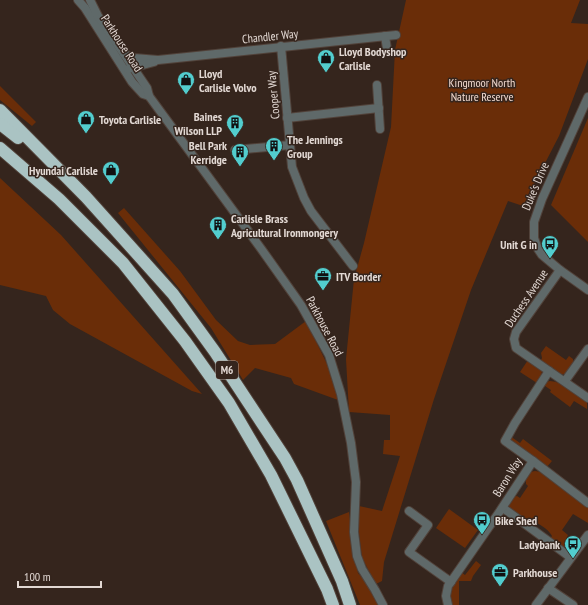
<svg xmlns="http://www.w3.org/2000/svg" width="588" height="605" viewBox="0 0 588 605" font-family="'PT Sans Narrow',sans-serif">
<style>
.green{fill:#6a2d08}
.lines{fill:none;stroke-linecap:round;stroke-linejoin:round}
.minor-casing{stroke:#51423a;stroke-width:10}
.highway-casing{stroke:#51423a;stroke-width:14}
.minor{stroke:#5f6969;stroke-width:8}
.highway{stroke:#aac3c3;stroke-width:12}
.labels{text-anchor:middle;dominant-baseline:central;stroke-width:3;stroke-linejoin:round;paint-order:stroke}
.shield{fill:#35251d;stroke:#aea29c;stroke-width:1}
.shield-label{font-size:11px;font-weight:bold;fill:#e2d8d3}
.street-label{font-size:12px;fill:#e2d8d3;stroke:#35251d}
.poi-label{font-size:12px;font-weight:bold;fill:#e2d8d3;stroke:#35251d;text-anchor:start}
.park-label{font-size:12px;fill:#f1d9ce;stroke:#35251d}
</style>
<rect width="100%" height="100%" fill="#35251d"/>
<g class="green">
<polygon points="406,0 580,0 571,23 588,24 588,59 559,136 523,206 508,201 471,290 434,399 384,562 382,581 376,584 362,558 359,533 359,506 382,511 400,456 383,454 384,440 390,440 390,415 349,412 346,359 354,279 364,243 391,127 395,50"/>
<polygon points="0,86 36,122 32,126 0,100"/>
<polygon points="588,118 588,242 551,205"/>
<polygon points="0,178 61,235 202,394 192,391 70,324 53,310 46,296 0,285"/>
<polygon points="124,208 180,271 216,320 238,341 250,345 275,344 306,321 330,370 338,400 294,384 291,378 255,368 243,380 211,328 118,213"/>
<polygon points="546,346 566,360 569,356 573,359 573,363 565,374 557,374 540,362 542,358 541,353"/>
<polygon points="528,360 542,371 541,376 537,383 520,372"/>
<path d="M550,381C564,382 576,394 587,402V409L574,401L570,407L550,392L551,390L542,384L545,382Z"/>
<polygon points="510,436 520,443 523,439 552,461 546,468 509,439"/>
<path d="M535,471L541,472L588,507V523L573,514L562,530L568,535L566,539L570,542L569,547L571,549L569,552L549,540L552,536C548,528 531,517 523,522L507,507L513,497L517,496L520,498L528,486L526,484V477L530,472Z"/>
<polygon points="449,509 478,530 465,548 436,528"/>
<polygon points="349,512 354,555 358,573 373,591 379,605 360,605 326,521"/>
<polygon points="476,561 481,565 473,576 471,581 459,581 459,605 452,605 450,590 461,572 465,575"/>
</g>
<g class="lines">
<defs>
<g id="minor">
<polyline points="78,0 85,8 132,82 143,94 149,96"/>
<polyline points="90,0 98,16 147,88 149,96 262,250 301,305 329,355 341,394 351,443 356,482 354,532 357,556 362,569 375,590 383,605"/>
<polyline points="385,36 387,49"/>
<polyline points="281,46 292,167 304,198 311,211 353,266"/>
<polyline points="124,54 134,58 158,60 396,35"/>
<polyline points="128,69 154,62"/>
<polyline points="377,85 380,129"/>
<polyline points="588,97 542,199 534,222 534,238 538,249 542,255 560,270 588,290"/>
<polyline points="287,118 379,108"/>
<polyline points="235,150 290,145"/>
<polyline points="560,270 516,332 514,339 516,348 588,398"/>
<polyline points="565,381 588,349"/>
<polyline points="533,461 588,503"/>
<polyline points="503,508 570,557"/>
<polyline points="409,511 428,525 409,552 451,582"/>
<polyline points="548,588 573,605"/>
<polyline points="448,605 446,596 448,586 500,511 533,461 505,441 515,423 549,371"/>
<polyline points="536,605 588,535"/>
</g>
<g id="highway">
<polyline points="0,110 86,197 173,294 215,352 285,458 297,480 342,581 350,605"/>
<polyline points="0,124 18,138"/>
<polyline points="0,148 59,199 123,263 185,341 229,403 271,475 327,589 333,605"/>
</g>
</defs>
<use href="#minor" class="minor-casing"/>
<use href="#highway" class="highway-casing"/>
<use href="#minor" class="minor"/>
<use href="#highway" class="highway"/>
</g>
<defs>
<symbol id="shop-pin" viewBox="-11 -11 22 30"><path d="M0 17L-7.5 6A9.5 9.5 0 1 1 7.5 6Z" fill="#52cdce" stroke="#35251d"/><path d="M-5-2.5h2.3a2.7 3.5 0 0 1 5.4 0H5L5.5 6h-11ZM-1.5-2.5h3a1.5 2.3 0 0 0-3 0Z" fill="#111"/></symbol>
<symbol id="building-pin" viewBox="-11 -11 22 30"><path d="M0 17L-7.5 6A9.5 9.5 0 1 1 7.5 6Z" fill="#52cdce" stroke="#35251d"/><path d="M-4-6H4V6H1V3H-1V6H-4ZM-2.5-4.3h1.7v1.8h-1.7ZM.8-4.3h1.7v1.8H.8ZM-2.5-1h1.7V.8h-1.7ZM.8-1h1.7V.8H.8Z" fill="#111"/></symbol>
<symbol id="bus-pin" viewBox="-11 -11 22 30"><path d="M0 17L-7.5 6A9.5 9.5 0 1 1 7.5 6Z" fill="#52cdce" stroke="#35251d"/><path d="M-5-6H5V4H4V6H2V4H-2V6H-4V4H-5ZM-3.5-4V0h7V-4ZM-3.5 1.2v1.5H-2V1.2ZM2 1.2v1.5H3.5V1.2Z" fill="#111"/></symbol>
<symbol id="office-pin" viewBox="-11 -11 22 30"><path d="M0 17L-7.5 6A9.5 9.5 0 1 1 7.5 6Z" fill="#52cdce" stroke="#35251d"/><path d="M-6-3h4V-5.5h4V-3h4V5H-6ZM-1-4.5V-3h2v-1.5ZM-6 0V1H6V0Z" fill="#111"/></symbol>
</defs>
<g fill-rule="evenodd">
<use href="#shop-pin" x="316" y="48" width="20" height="27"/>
<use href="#shop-pin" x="176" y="70" width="20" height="27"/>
<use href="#shop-pin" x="76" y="109" width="20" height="27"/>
<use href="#building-pin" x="225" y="113" width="20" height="27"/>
<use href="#building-pin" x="264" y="136" width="20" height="27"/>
<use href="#building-pin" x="230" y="142" width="20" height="27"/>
<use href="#shop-pin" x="101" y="160" width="20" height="27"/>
<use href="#building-pin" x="208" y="215" width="20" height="27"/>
<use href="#bus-pin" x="540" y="234" width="20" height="27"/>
<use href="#office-pin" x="313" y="266" width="20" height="27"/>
<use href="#bus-pin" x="472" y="510" width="20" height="27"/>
<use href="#bus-pin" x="563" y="534" width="20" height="27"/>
<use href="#office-pin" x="490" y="562" width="20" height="27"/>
</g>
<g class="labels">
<rect class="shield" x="216" y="361" width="22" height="18" rx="3"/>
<g class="shield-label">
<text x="227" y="370">M6</text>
</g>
<g class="street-label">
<text transform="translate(270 36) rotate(-6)">Chandler Way</text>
<text transform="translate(122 43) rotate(57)">Parkhouse Road</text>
<text transform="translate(273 95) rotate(-95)">Cooper Way</text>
<text transform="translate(535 186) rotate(-67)">Duke's Drive</text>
<text transform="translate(526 298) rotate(-56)">Duchess Avenue</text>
<text transform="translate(325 326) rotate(62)">Parkhouse Road</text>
<text transform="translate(507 477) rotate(-58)">Baron Way</text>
</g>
<g class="poi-label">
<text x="339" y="51">Lloyd Bodyshop<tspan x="339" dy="14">Carlisle</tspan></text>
<text x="199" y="73">Lloyd<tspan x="199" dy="14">Carlisle Volvo</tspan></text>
<text x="222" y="116" text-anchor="end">Baines<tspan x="222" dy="14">Wilson LLP</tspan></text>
<text x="99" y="119">Toyota Carlisle</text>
<text x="287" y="139">The Jennings<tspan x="287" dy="14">Group</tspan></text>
<text x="227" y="145" text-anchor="end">Bell Park<tspan x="227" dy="14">Kerridge</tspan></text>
<text x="98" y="170" text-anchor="end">Hyundai Carlisle</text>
<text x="231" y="218">Carlisle Brass<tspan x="231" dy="14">Agricultural Ironmongery</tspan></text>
<text x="537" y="244" text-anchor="end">Unit G in</text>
<text x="336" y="276">ITV Border</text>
<text x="495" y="520">Bike Shed</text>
<text x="560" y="544" text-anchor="end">Ladybank</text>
<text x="513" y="572">Parkhouse</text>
</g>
<g class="park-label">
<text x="482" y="82">Kingmoor North<tspan x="482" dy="14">Nature Reserve</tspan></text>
</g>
</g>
<path d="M18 581v6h83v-6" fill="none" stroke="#e2d8d3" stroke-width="2"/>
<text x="24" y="581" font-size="12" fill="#e2d8d3" stroke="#35251d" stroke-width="3" paint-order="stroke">100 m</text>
</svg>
